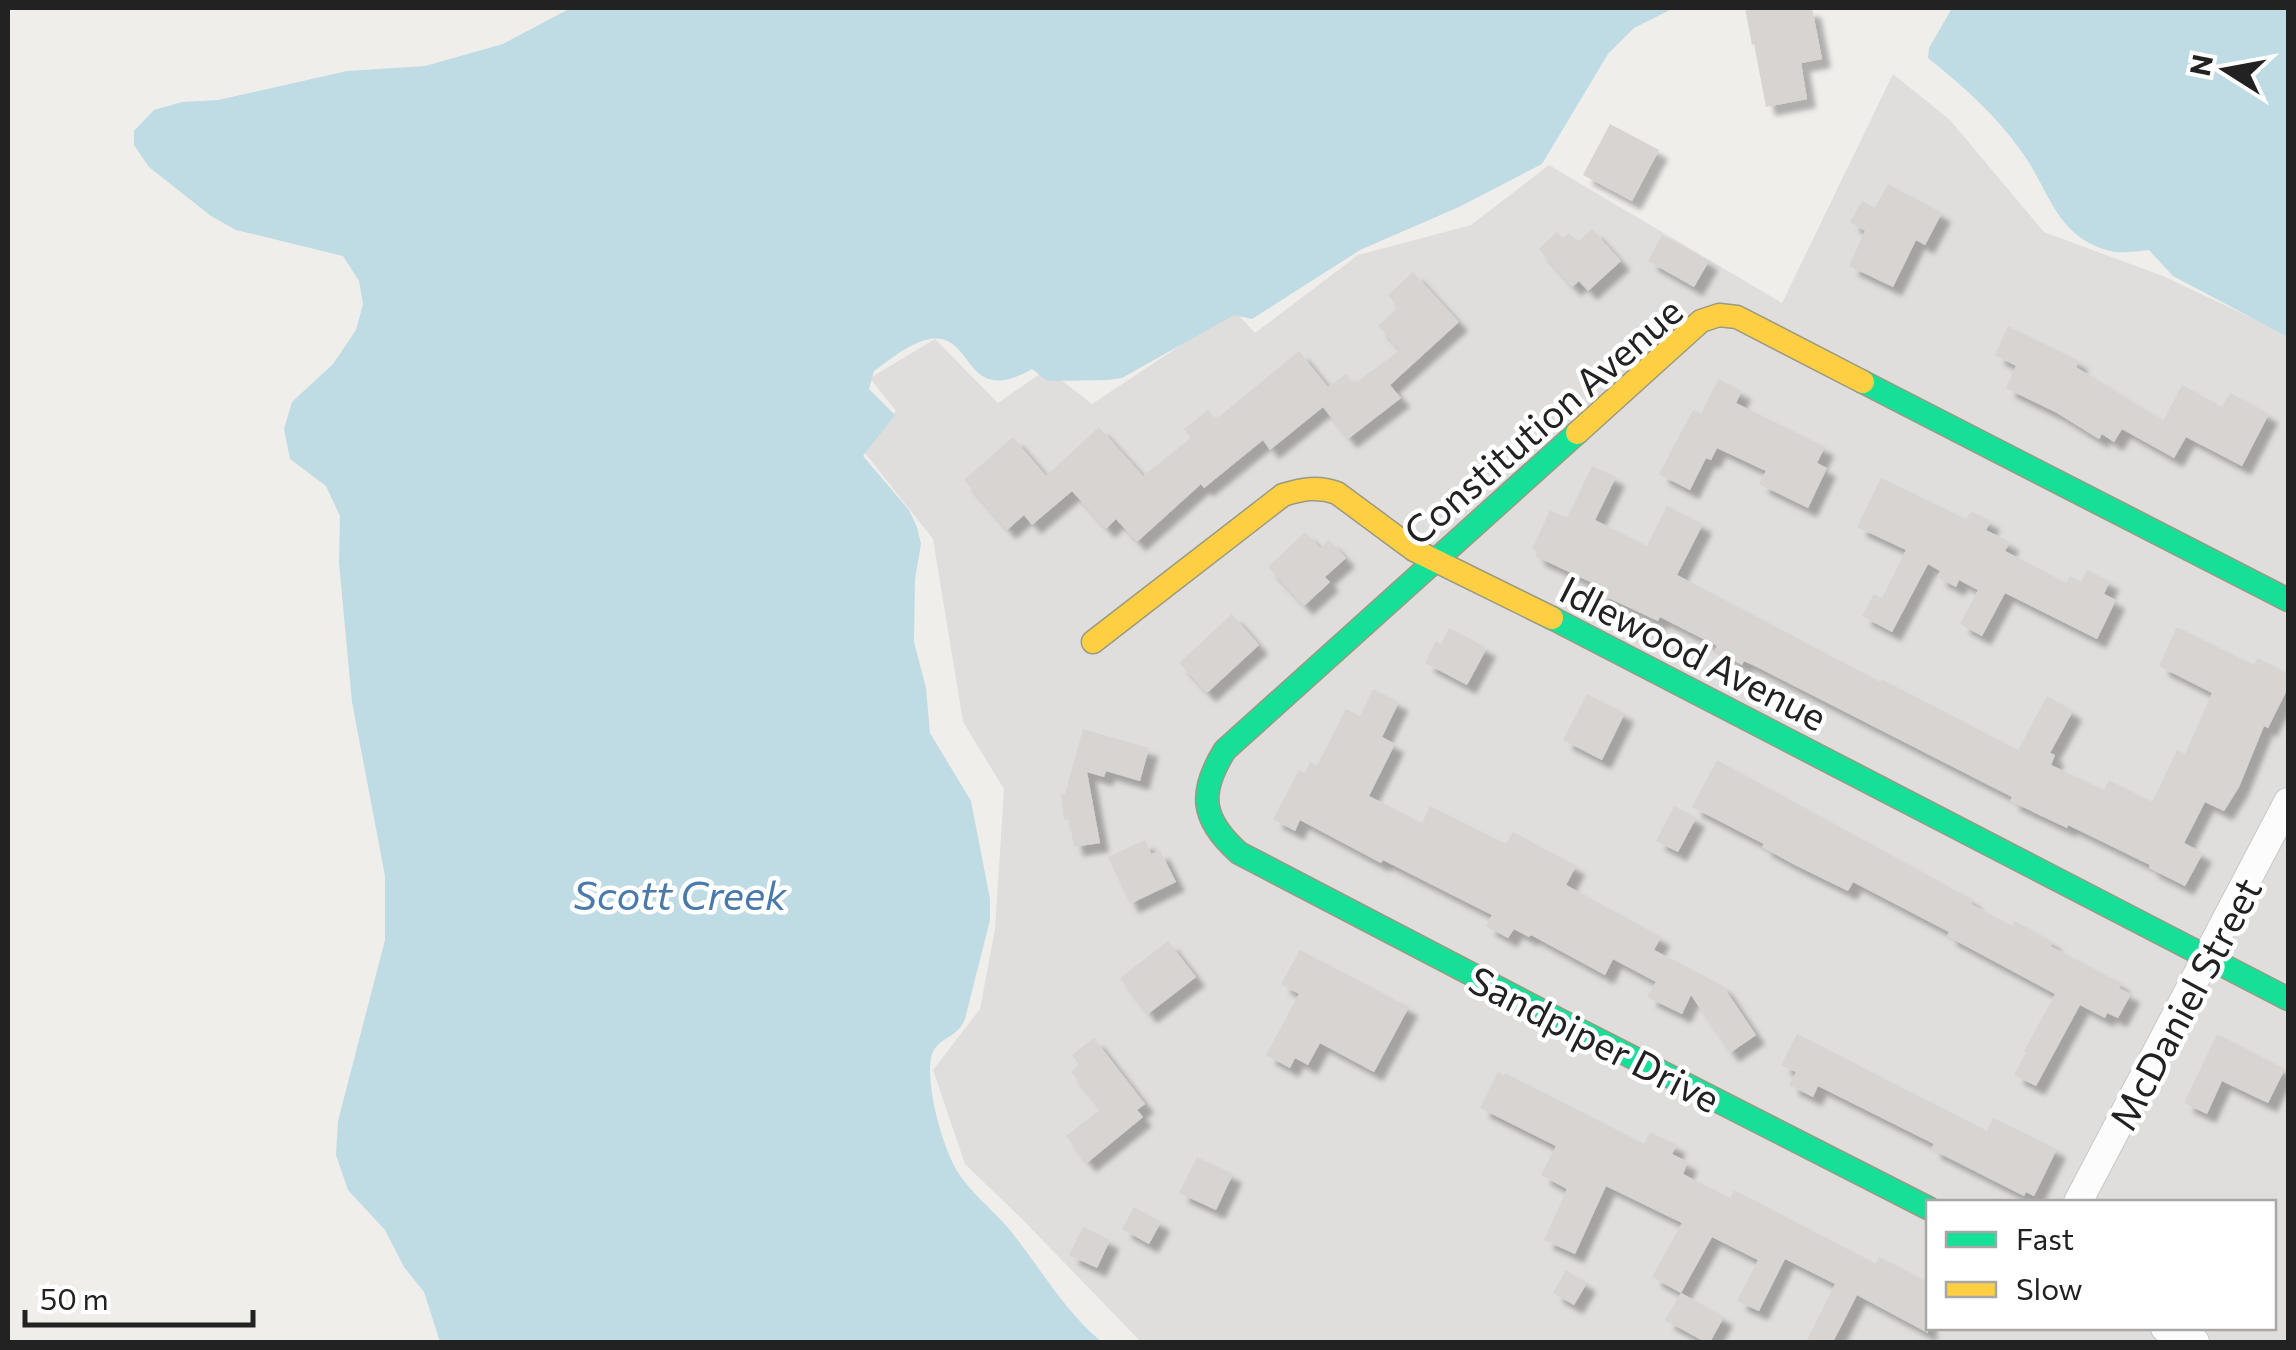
<svg xmlns="http://www.w3.org/2000/svg" width="2296" height="1350" viewBox="0 0 2296 1350" font-family="Commissioner,sans-serif">
<style>
.residential{fill:#dfdedc;fill-rule:evenodd}
.water{fill:#bfdbe3}
.building{fill:#d7d4d2;filter:url(#shadow)}
.lines{fill:none;stroke-linecap:round;stroke-linejoin:round}
.street-casing{stroke:#c9c8c7;stroke-width:30}
.fast-casing{stroke:#999a82;stroke-width:25}
.slow-casing{stroke:#999a82;stroke-width:25}
.street{stroke:#fdfcfc;stroke-width:28}
.fast{stroke:#16e098;stroke-width:22}
.slow{stroke:#ffcf43;stroke-width:22}
.labels{text-anchor:middle;dominant-baseline:central;stroke-width:9;stroke-linejoin:round;paint-order:stroke}
.street-label{font-size:38px;fill:#222;stroke:#fff}
.water-label{font-size:40px;font-style:italic;fill:#4a7aab;stroke:#fff}
</style>
<defs>
<filter id="shadow"><feDropShadow dx="9" dy="9" stdDeviation="2.5" flood-color="#0004"/></filter>
</defs>
<rect width="100%" height="100%" fill="#f0eeeb"/>
<path class="residential" d="M1893,74L1950,120L2044,232L2163,276L2288,335V1342H1141L1022,1219L965,1164L933,1070L980,1009L995,929L1004,789L963,722L933,539L865,453L896,411L870,378L935,339L998,403L1047,369L1092,404L1234,310L1255,333L1358,255L1471,225L1549,165L1782,303ZM1928,1202H2274V1328H1928Z"/>
<g class="water">
<path d="M571,8H1674L1634,28L1608,54L1542,164L1459,207L1360,250L1252,319L1234,315L1122,378L1108,380L1047,381L1032,369C956,413 978,315 915,344C901,350 887,362 874,371L869,389L895,415L863,456L909,510L917,527L921,544L915,579L914,642L926,688L930,733L971,801L990,899V920L965,1019C957,1040 936,1036 931,1058C926,1087 942,1145 957,1171C969,1191 993,1210 1009,1229C1040,1267 1064,1311 1102,1342H440L424,1292L404,1267L385,1230L348,1190L336,1155L338,1121L385,940V876L352,702L339,563L340,516L326,486L290,459L284,429L292,402L333,364L356,330L363,304L359,281L343,256L236,230L211,216L149,167L134,145V131L154,110L182,102L218,100L347,71L425,66L503,44Z"/>
<path d="M1952,8H2288V337L2173,276L2149,250C2137,251 2122,254 2110,251C2055,237 2050,190 2021,151C1995,114 1963,86 1928,58L1929,48Z"/>
</g>
<g class="building">
<polygon points="1745,8 1812,8 1822,59 1801,63 1807,99 1766,107 1754,44 1752,45"/>
<polygon points="1610,124 1659,150 1632,201 1583,175"/>
<polygon points="1888,184 1942,213 1925,245 1916,240 1893,287 1849,266 1865,231 1850,222 1862,201 1875,208"/>
<polygon points="1592,229 1621,261 1588,291 1579,281 1572,287 1539,249 1557,232 1563,238 1569,233 1578,242"/>
<polygon points="1662,235 1709,261 1694,287 1648,261"/>
<polygon points="1413,272 1459,322 1390,385 1401,398 1348,439 1323,407 1270,450 1263,440 1204,488 1201,484 1137,542 1116,519 1106,529 1072,491 1032,525 1024,515 1007,530 964,480 1013,437 1046,476 1099,427 1143,476 1191,438 1184,429 1208,410 1215,420 1299,351 1328,387 1346,374 1354,384 1400,350 1378,326 1398,307 1388,295"/>
<polygon points="2008,326 2079,361 2076,367 2163,421 2182,385 2222,407 2230,393 2269,414 2242,466 2186,437 2174,458 2122,429 2114,442 2102,434 2099,439 2057,413 2006,388 2016,366 1995,355"/>
<polygon points="1718,379 1742,391 1736,403 1825,447 1817,463 1827,468 1808,508 1759,484 1766,471 1717,448 1711,460 1706,458 1690,490 1659,474 1693,410 1701,414"/>
<polygon points="1592,466 1616,477 1595,520 1647,546 1667,506 1703,524 1677,575 1880,682 1881,679 2018,750 2047,696 2073,711 2050,753 2055,755 2051,765 2104,790 2109,780 2152,802 2177,750 2185,754 2212,693 2159,666 2177,627 2254,665 2258,658 2288,674 2288,688 2268,728 2264,726 2239,787 2224,811 2205,802 2184,843 2203,853 2185,886 2149,868 2150,865 2068,825 2067,828 2010,801 2012,797 1757,667 1744,661 1742,665 1715,650 1717,646 1660,617 1658,621 1598,593 1601,587 1535,556 1537,552 1532,549 1550,510 1567,518"/>
<polygon points="1881,478 1966,519 1971,511 1991,521 1986,530 2010,542 2005,551 2066,583 2070,576 2081,582 2087,570 2110,581 2104,594 2116,600 2097,639 2005,593 1982,636 1960,624 1978,590 1959,580 1956,587 1937,577 1940,571 1928,564 1892,632 1862,616 1874,594 1882,598 1906,550 1857,527"/>
<polygon points="1305,532 1320,548 1329,540 1346,558 1325,577 1330,582 1304,606 1268,567"/>
<polygon points="1232,614 1259,645 1207,693 1179,663"/>
<polygon points="1449,628 1487,648 1467,685 1425,663 1436,641 1441,644"/>
<polygon points="1373,689 1399,702 1382,737 1395,744 1369,796 1422,823 1430,806 1506,844 1513,832 1576,866 1566,885 1661,937 1654,950 1723,986 1756,1035 1730,1053 1691,995 1682,1014 1647,997 1656,982 1613,959 1605,975 1531,935 1529,937 1514,929 1508,938 1486,926 1492,915 1383,860 1381,863 1300,820 1295,831 1273,819 1299,770 1305,773 1310,762 1317,766 1346,709 1360,716"/>
<polygon points="1587,694 1625,713 1602,760 1563,740"/>
<polygon points="1083,729 1149,748 1140,781 1106,771 1104,777 1087,772 1100,843 1074,847 1069,819 1064,820 1061,794 1065,794"/>
<polygon points="1717,760 1973,900 1971,904 2012,926 2015,921 2053,942 2050,946 2121,983 2119,988 2131,994 2118,1018 2107,1013 2105,1018 2080,1005 2036,1086 2014,1075 2026,1052 2024,1051 2055,994 1947,936 1949,932 1853,882 1848,891 1795,865 1762,847 1764,844 1692,807"/>
<polygon points="1674,806 1696,818 1678,852 1656,841"/>
<polygon points="1145,840 1151,854 1160,850 1176,882 1130,904 1108,857"/>
<polygon points="1168,941 1196,977 1148,1014 1120,978"/>
<polygon points="1300,950 1409,1007 1374,1072 1320,1043 1308,1065 1295,1058 1290,1068 1266,1055 1299,994 1281,984"/>
<polygon points="1797,1034 1987,1131 1993,1118 2057,1149 2034,1196 2026,1192 2024,1196 1931,1149 1934,1144 1818,1086 1813,1097 1789,1085 1796,1072 1781,1065"/>
<polygon points="2217,1034 2285,1069 2268,1103 2222,1081 2207,1114 2184,1103"/>
<polygon points="1094,1038 1145,1104 1137,1110 1143,1117 1087,1163 1066,1136 1101,1109 1071,1072 1079,1065 1072,1055"/>
<polygon points="1498,1072 1504,1076 1505,1073 1644,1144 1650,1132 1677,1145 1672,1154 1688,1162 1683,1174 1730,1198 1734,1190 1876,1264 1879,1257 1928,1282 1928,1333 1857,1295 1833,1342 1806,1342 1835,1284 1785,1259 1759,1311 1737,1301 1758,1260 1712,1237 1681,1293 1652,1277 1682,1223 1606,1186 1575,1254 1544,1240 1567,1189 1541,1175 1556,1146 1480,1108"/>
<polygon points="1197,1157 1233,1174 1216,1210 1179,1193"/>
<polygon points="1134,1207 1161,1222 1149,1244 1122,1229"/>
<polygon points="1083,1227 1110,1240 1097,1268 1069,1255"/>
<polygon points="1566,1270 1587,1283 1574,1305 1553,1293"/>
<polygon points="1681,1293 1724,1317 1710,1342 1705,1342 1665,1320"/>
</g>
<g class="lines">
<defs>
<g id="street">
<polyline points="2078,1202 2288,802"/>
<polyline points="2165,1328 2195,1342"/>
</g>
<g id="fast">
<polyline points="1863,382 2288,600"/>
<path d="M1577,433L1225,750C1198,793 1201,819 1239,853L1569,1025L1928,1208"/>
<polyline points="1552,618 2288,999"/>
</g>
<g id="slow">
<polyline points="1577,433 1701,321 1719,315 1737,317 1863,382"/>
<path d="M1093,642L1283,495C1302,489 1318,486 1337,493L1414,550L1552,618"/>
</g>
</defs>
<use href="#street" class="street-casing"/>
<use href="#fast" class="fast-casing"/>
<use href="#slow" class="slow-casing"/>
<use href="#street" class="street"/>
<use href="#fast" class="fast"/>
<use href="#slow" class="slow"/>
</g>
<g class="labels">
<g class="street-label">
<text transform="translate(1542 420) rotate(-41)">Constitution Avenue</text>
<text transform="translate(1694 652) rotate(27)">Idlewood Avenue</text>
<text transform="translate(2184 1003) rotate(-62)">McDaniel Street</text>
<text transform="translate(1595 1038) rotate(27)">Sandpiper Drive</text>
</g>
<g class="water-label">
<text x="680" y="893">Scott Creek</text>
</g>
</g>
<rect width="2296" height="1350" fill="none" stroke="#222222" stroke-width="20"/>
<rect x="1926" y="1200" width="350" height="130" fill="#ffffff" stroke="#a7a7a7" stroke-width="2.5"/>
<rect x="1946" y="1232" width="50" height="15" fill="#16e098" stroke="#a7a7a7" stroke-width="2.5"/>
<text x="2016" y="1250" font-size="30" fill="#222222">Fast</text>
<rect x="1946" y="1282" width="50" height="15" fill="#ffcf43" stroke="#a7a7a7" stroke-width="2.5"/>
<text x="2016" y="1300" font-size="30" fill="#222222">Slow</text>
<g transform="translate(2226 70) rotate(281)" stroke="#ffffff" stroke-width="8" paint-order="stroke">
<path d="M0-8L18 38L0 25L-18 38Z" fill="#222222"/>
<text y="-15" font-size="28" font-weight="bold" text-anchor="middle" fill="#222222">N</text>
</g>
<path d="M25 1310v15h228v-15" fill="none" stroke="#222222" stroke-width="5"/>
<text x="40" y="1310" font-size="30" fill="#222222" stroke="#ffffff" stroke-width="8" paint-order="stroke">50 m</text>
</svg>
